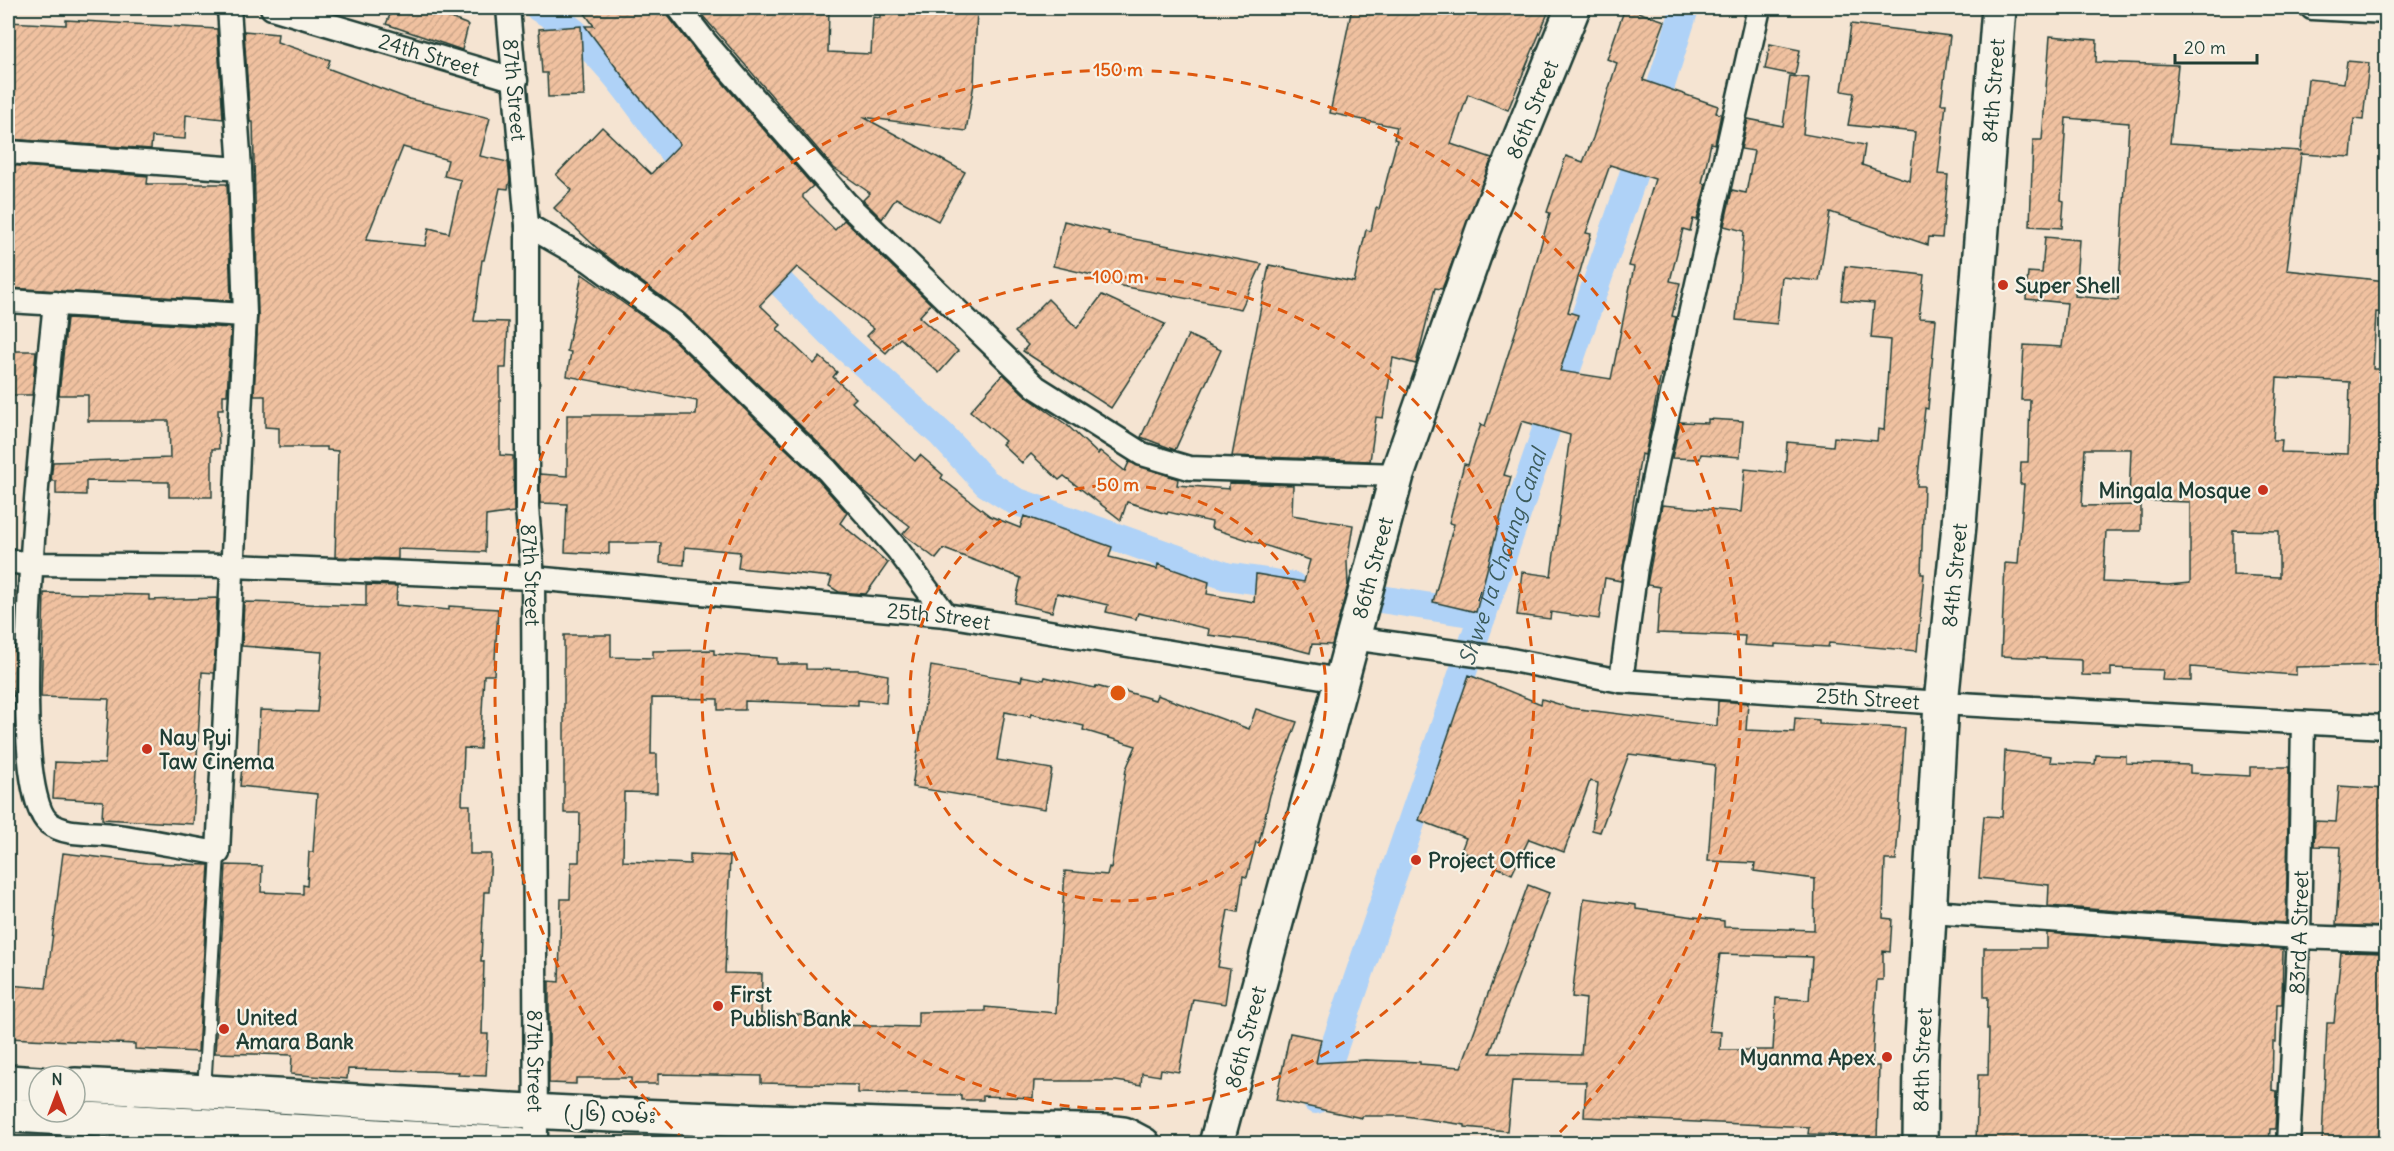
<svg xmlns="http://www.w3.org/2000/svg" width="2394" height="1151" viewBox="0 0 2394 1151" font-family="Delius,'Noto Sans Myanmar',sans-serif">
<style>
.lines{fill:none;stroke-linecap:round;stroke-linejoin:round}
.canal{stroke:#afd2f7;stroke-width:28}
.building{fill:url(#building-hatch);stroke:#1f3d34;stroke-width:1.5;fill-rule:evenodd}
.lane-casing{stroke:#1f3d34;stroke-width:16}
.street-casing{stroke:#1f3d34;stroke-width:27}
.secondary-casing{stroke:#1f3d34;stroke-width:38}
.lane{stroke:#f7f3e8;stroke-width:12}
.street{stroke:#f7f3e8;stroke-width:22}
.secondary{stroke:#f7f3e8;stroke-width:33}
.ring{fill:none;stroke:#de580e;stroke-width:3;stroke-dasharray:10 8}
.poi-dot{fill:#c8321e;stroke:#f7f3e8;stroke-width:2}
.labels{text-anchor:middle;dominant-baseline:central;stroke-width:4.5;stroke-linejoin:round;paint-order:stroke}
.street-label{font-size:21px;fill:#1f3d34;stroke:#f7f3e8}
.poi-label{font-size:21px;font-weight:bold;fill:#1f3d34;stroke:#f7f3e8;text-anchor:start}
.water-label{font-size:22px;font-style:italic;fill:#3c5b5b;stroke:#f7f3e8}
.centre{fill:#de580e;stroke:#f7f3e8;stroke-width:3}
.ring-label{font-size:18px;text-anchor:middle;font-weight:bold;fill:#de580e;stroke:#f7f3e8;stroke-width:4.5;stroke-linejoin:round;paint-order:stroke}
</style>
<defs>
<pattern id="building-hatch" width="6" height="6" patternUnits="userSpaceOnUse" patternTransform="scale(1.5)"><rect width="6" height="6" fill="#f0c1a0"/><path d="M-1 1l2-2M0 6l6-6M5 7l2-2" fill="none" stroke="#cda78a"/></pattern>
</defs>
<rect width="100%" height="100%" fill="#f5e4d2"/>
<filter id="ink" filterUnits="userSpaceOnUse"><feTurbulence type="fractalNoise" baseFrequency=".0167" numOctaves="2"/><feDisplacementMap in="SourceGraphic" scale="12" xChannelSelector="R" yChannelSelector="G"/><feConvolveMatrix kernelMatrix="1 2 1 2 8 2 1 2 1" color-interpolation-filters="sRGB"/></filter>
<g filter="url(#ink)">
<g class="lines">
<g class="canal">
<path d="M539,8C602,41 653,126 695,184"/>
<polyline points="755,257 832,335 942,435 986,483 1015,501 1226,576 1293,586"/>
<polyline points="1342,593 1483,615"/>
<path id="s1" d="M1316,1100L1629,188L1685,8"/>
</g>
</g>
<g class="building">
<polygon points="393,8 424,8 466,24 468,26 462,50 386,24"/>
<polygon points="581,8 666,8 668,16 696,52 813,186 803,195 803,198 835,230 844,220 931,304 919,317 958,351 939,373 900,338 886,353 867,336 874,329 797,267 760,305 781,325 777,329 814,364 820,357 837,372 833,377 856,398 852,402 915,461 920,455 943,475 941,478 990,516 1020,528 1024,516 1112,547 1109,557 1157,569 1158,564 1209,582 1207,594 1254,602 1256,574 1304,582 1310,560 1211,528 1212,522 1168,512 1167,514 1127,502 1121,520 1064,476 1059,480 1031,454 1022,463 1002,444 1005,441 970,411 1003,374 1027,397 1067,425 1098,454 1100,451 1125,471 1129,462 1178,479 1177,485 1229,489 1229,483 1293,485 1292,515 1353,525 1347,562 1348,585 1332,645 1312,644 1310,653 1272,643 1208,635 1209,629 1138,613 1136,619 1106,612 1108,605 1057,593 1052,612 1015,603 1021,578 944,549 936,559 903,534 910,526 864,491 836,460 684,313 600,251 554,208 572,190 556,175 602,127 651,174 680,144 633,90 585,26 594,26"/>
<polygon points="696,8 829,8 828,52 871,54 873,17 880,18 880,8 977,8 974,84 966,131 863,117 965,172 938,221 896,198 882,219 863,200 870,193 834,168"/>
<polygon points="1352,8 1550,8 1508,110 1468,94 1451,144 1492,158 1442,289 1435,288 1416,364 1393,358 1383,418 1376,417 1370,461 1232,456 1269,265 1354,282 1366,230 1371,231 1376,208 1379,209 1397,140 1394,139 1397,127 1330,113"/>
<path d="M1625,8L1665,21L1643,80L1718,106L1716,113L1721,114L1715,144L1711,143L1702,183L1706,184L1697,220L1693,219L1690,231L1683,229L1670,281L1680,283L1672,316L1676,317L1663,375L1661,374L1645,455L1641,454L1621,581L1605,578L1599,619L1551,612L1550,619L1517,615L1522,572L1551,576L1570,435L1522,421L1504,475L1511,477L1476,612L1433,602L1454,524L1449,523L1464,464L1468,465L1481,424L1485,426L1526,299L1550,213L1547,212L1566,156L1583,162L1593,138L1617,63L1607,59ZM1610,165L1655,179L1629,266L1634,267L1611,379L1560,371L1578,315L1568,312L1591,234L1586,233Z"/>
<polygon points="66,20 217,29 223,119 186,115 185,139 152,137 151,149 8,139 8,22 66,25"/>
<polygon points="1851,24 1950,36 1941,104 1946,104 1938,174 1948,175 1942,238 1929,237 1928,245 1830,212 1819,281 1782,277 1777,324 1736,320 1744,231 1724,226 1732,190 1746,193 1754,151 1741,149 1748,119 1783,126 1790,76 1809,78 1803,134 1865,145 1862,165 1910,181 1915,132 1848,125 1854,93 1842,91"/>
<polygon points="581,26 584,96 548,97 547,73 542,73 539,29"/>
<path d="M244,31L278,34L277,42L330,60L327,68L409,99L490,118L480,156L508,162L510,180L508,189L500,188L484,260H482L474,321L508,322L506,368H500V455L513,456L514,512L486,516L485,552L398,549V559L335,557L338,451L327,450V447H279V428L265,427V396H254L258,315L253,122H250ZM403,147L448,160L444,176L461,180L449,233L429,228L425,246L366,240Z"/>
<path d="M2050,36L2097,40L2096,62L2178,65L2170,143L2301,151L2308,79L2344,83L2347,61L2369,63L2363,120L2354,119L2351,157L2301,154L2287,270L2386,281V313L2376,312L2373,369H2386V486H2378L2379,541H2386V665L2296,667V675L2191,667V681L2162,680L2163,670L2111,668V676L2082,675V660L2001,656L2005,563L2018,564L2024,484H2020L2021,462H2028L2030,400H2021L2024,345L2062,347L2067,303L2026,299L2028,272L2042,273L2045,237L2079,240L2075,296L2118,300L2129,123L2066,118L2061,200L2064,201L2062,228L2030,226L2033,140H2042ZM2277,378L2350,382L2348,454L2281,452L2282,440H2273ZM2085,449H2131L2129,500L2190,502V583L2168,585L2103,582L2106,531H2141V505L2082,506ZM2233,530L2279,531V577L2233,575Z"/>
<polygon points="1770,44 1800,50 1795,75 1765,69"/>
<polygon points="8,165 148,176 147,184 227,184 231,301 8,288"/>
<polygon points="1064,221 1109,232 1108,234 1262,264 1241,309 1111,284 1114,280 1053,266"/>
<polygon points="1845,266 1924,275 1919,318 1936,319 1928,409 1925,408 1917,486 1924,486 1921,574 1924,574 1917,651 1829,643 1828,647 1775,644 1775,647 1744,645 1745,636 1657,633 1660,587 1647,585 1662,505 1741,512 1745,469 1785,473 1787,442 1833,446 1834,437 1877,441 1878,429 1884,430 1890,340 1871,338 1874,303 1841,300"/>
<polygon points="582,274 666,333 817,479 847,513 840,523 888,563 866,594 839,592 829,586 832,577 738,568 740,552 685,547 684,565 660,563 661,543 609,543 609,554 565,552 567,504 540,503 540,474 567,476 567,415 696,415 697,401 567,376 571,352 567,351"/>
<polygon points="1102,295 1165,324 1111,408 1023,351 1028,345 1015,332 1048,299 1077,328"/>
<polygon points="67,318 231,328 227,395 223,395 223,409 218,409 219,449 212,449 212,497 169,497 169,482 86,481 86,495 56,494 56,481 51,481 53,462 170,458 169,421 88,421 88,395 59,395"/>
<polygon points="1188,335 1221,350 1175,450 1141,437"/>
<polygon points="8,351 36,351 32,395 8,395"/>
<polygon points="1708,419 1743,421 1740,457 1701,454 1700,459 1672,458 1680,422 1708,423"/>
<polygon points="366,585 397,586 396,605 449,610 449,606 498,609 494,675 484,675 480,749 464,748 462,805 470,805 470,854 491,854 489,892 484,892 481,961 484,961 482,1034 488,1034 486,1076 458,1075 459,1072 348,1069 347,1079 291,1074 292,1055 215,1053 226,865 262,866 261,892 303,894 303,885 307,886 309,852 313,852 317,794 240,786 243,758 258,759 260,710 317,712 322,652 242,646 244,602 366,606"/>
<polygon points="8,592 17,592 14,696 8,696"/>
<polygon points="44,593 149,595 149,600 217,598 214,673 202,672 193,824 102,819 103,801 53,798 55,762 105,764 109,699 41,697"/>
<polygon points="564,635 611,635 611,657 653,658 653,651 714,650 714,654 777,658 777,664 806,664 806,669 859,670 888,675 886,703 858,700 858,705 745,701 745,710 718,710 718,699 652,698 651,754 657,754 657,793 624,792 623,861 690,864 690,854 730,856 725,973 762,974 761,1014 832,1016 831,1025 918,1027 918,1012 985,1011 985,1007 1056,1013 1065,871 1107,875 1109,867 1111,868 1126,769 1136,746 1083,730 1084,726 1031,714 1030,717 1005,712 997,760 1052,769 1045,809 912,787 931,666 1021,681 1022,676 1044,680 1045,677 1095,688 1096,686 1123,693 1124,691 1155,700 1157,695 1249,729 1256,709 1297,722 1270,795 1259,843 1256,842 1247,877 1243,876 1238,912 1228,910 1218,967 1230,969 1225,1004 1193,999 1179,1072 1161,1069 1160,1076 1142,1073 1141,1085 1116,1081 1034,1081 1033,1098 983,1096 983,1100 961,1100 961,1095 858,1093 858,1085 761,1083 761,1076 658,1074 658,1084 631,1084 631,1078 576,1078 576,1084 549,1083 549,981 559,982 561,899 570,899 571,862 579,862 580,813 564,813"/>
<path d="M1469,675L1541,704L1542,699L1571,708L1717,726L1718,701L1748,703L1746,730L1794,732L1795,718L1819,720V724L1905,728L1896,860H1885L1883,918L1892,919L1890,952L1883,951V980H1877L1872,1066H1879L1877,1140L1835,1139V1135L1808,1134L1809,1127L1584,1117L1586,1082L1512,1081L1507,1131L1465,1127V1125L1405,1116H1362V1118L1276,1100L1290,1033L1321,1039L1316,1063L1365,1060L1420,1062V1064L1461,1067L1528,885L1549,893L1490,1053L1581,1055L1586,999L1572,997L1584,898L1636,905V909L1724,921V927L1814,930L1815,879L1754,871L1755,863L1708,861L1715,765L1629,754L1600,832L1592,830L1598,783L1590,781L1564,852L1529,839L1512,874L1461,851L1466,838L1419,820ZM1720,954L1812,957L1809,1000L1776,998L1773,1050H1720L1721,1032L1709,1031Z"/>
<polygon points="2005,751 2051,756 2050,762 2095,764 2096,755 2126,756 2126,763 2190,765 2190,773 2250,776 2250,767 2289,767 2286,923 2048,906 2049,885 1979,878 1984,816 2002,817"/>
<polygon points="2339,786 2386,789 2386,927 2336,925 2341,847 2314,846 2315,821 2336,822"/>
<polygon points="63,853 147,863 209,865 198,1052 135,1049 135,1044 8,1038 8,985 46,988"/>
<polygon points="2047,933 2283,949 2282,1004 2277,1004 2276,1042 2273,1042 2272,1090 2277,1091 2275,1129 2270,1129 2269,1143 1976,1143 1978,1075 1988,1075 1989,1029 1987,1029 1988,997 1984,997 1984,948 2047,948"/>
<polygon points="2341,952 2386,953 2386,1143 2322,1143 2327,1023 2334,1023"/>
</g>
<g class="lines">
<defs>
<polyline id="lane" points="204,1091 218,853"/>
<g id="street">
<path id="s2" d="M272,8L516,80"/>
<path id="s3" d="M508,8L527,225V508L533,578L536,1144"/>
<polyline points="679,8 706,43 846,203 1036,387 1142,454 1189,468 1397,475"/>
<polyline points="2312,8 2386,12"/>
<polyline points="8,152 240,169"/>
<polyline points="527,225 590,261 675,323 827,470 897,549 946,615"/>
<polyline points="8,301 245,315"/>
<path d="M55,303C47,379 0,785 49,823C66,836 92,832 111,835C147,840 183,847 218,853L245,315L240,169L229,8"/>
<path id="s4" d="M8,561L30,564L233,566L533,578L946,615L1340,680"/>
<path id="s5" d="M1352,638L1506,659L1621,681L1941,703L2386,727"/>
<polyline points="1621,681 1636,567 1658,457 1759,8"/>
<polyline points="1931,912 2299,937 2386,940"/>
<polyline points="127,1144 129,1120"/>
<path id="s6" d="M2288,1144L2299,937L2303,723"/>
</g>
<g id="secondary">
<polyline points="8,1082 39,1084"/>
<path d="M75,1085C227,1092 379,1103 531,1111C723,1121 916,1126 1108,1132L1124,1134L1143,1144"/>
<path d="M8,1115C178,1123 348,1135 519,1144"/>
<path id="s7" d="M1216,1144L1397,475L1484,227L1573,8"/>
<path id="s8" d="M1920,1144L1921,1058L1941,703L1959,525L1999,8"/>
</g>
</defs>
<use href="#lane" class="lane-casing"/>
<use href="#street" class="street-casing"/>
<use href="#secondary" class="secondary-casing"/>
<use href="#lane" class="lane"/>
<use href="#street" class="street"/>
<use href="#secondary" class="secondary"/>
</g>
</g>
<g class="ring">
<circle cx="1118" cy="693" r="208"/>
<circle cx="1118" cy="693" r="416"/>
<path d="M685 1141A623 623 0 1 1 1551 1141"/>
</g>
<g class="poi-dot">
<circle cx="2003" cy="285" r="6"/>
<circle cx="2263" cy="490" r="6"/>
<circle cx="147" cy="749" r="6"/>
<circle cx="1416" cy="860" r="6"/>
<circle cx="718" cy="1006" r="6"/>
<circle cx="224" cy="1029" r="6"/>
<circle cx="1887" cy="1057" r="6"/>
</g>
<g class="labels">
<g class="street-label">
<text stroke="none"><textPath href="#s2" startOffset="164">24th Street</textPath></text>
<text stroke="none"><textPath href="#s3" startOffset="82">87th Street</textPath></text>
<text stroke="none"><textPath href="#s8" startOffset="1056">84th Street</textPath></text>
<text stroke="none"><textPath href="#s7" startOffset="1083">86th Street</textPath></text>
<text stroke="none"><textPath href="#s7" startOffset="597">86th Street</textPath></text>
<text stroke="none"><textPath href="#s3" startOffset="568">87th Street</textPath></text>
<text stroke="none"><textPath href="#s8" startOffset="570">84th Street</textPath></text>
<text stroke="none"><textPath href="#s4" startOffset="933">25th Street</textPath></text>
<text stroke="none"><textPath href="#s5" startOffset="520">25th Street</textPath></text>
<text stroke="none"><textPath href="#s6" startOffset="212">83rd A Street</textPath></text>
<text stroke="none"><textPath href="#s7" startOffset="111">86th Street</textPath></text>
<text stroke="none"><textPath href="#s8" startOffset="84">84th Street</textPath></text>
<text stroke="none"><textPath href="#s3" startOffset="1054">87th Street</textPath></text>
<text transform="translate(610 1114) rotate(2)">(၂၆) လမ်း</text>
</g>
<g class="poi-label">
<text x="2015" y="285">Super Shell</text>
<text x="2251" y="490" text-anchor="end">Mingala Mosque</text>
<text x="159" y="737">Nay Pyi<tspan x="159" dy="24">Taw Cinema</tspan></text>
<text x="1428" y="860">Project Office</text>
<text x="730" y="994">First<tspan x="730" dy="24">Publish Bank</tspan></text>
<text x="236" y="1017">United<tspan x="236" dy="24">Amara Bank</tspan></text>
<text x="1875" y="1057" text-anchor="end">Myanma Apex</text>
</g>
<g class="water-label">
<text stroke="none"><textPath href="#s1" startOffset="574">Shwe Ta Chaung Canal</textPath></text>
</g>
</g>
<circle cx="1118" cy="693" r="9" class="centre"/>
<g class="ring-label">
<text x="1118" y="76">150 m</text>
<text x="1118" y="283">100 m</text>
<text x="1118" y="491">50 m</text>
</g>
<rect width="2394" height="1151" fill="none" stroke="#f7f3e8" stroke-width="30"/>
<rect x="15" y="15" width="2364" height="1121" fill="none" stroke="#1f3d34" stroke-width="2" filter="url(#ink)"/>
<g transform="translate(57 1094)"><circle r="28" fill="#f7f3e8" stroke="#a1aaa0" stroke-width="1.5"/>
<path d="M0-4.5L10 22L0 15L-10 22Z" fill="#c8321e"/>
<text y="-9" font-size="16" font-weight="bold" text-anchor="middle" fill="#1f3d34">N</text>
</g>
<path d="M2175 54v9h82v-9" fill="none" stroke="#1f3d34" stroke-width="3"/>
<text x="2184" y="54" font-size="18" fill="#1f3d34" stroke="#f7f3e8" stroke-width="4.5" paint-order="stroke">20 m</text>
</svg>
